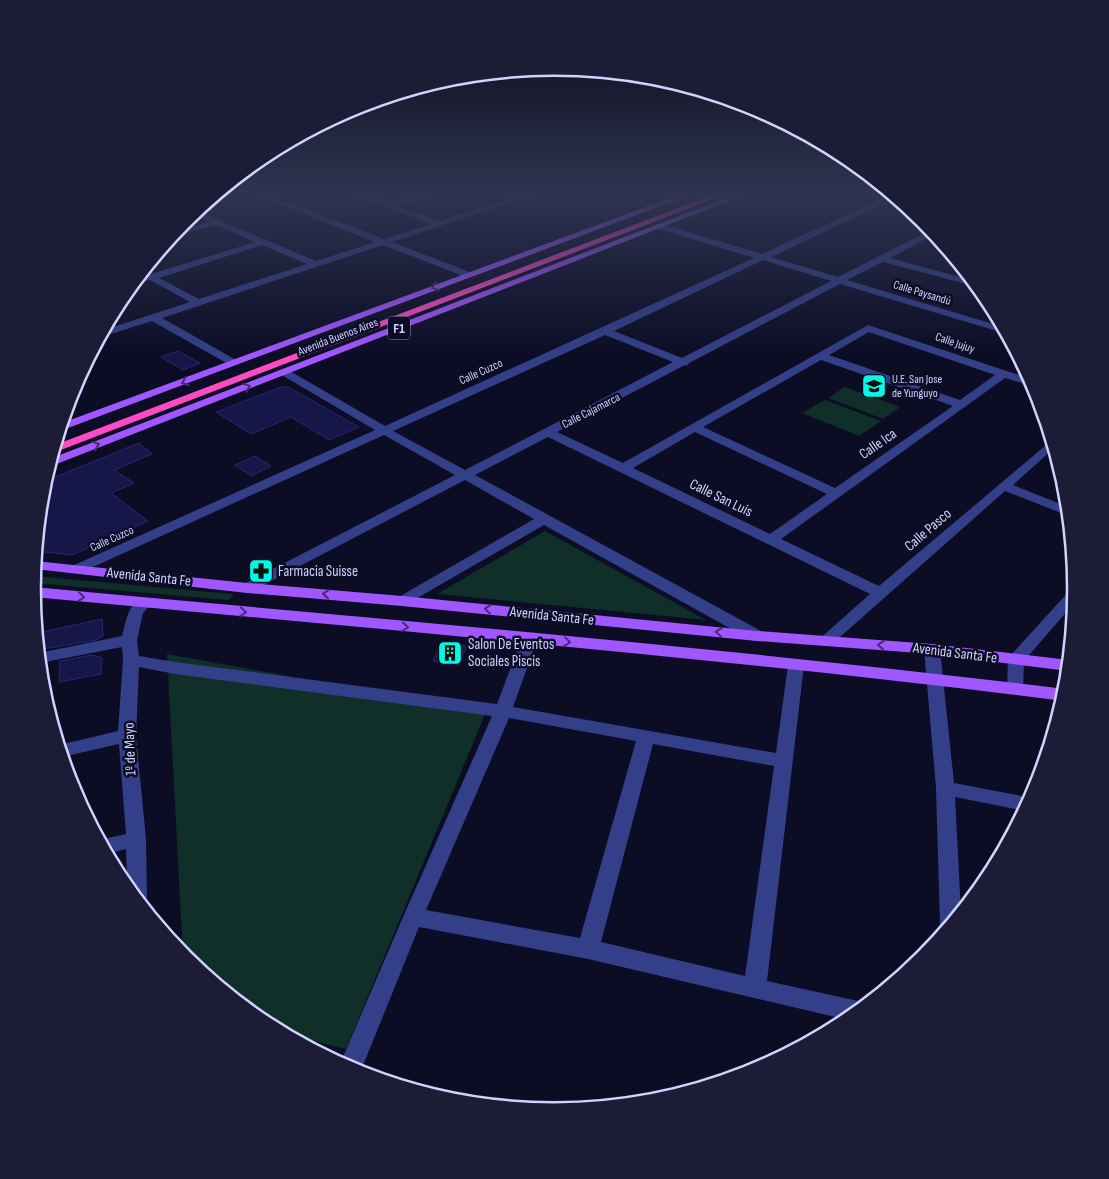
<svg xmlns="http://www.w3.org/2000/svg" width="1109" height="1179" viewBox="0 0 1109 1179" font-family="'Sofia Sans Condensed',sans-serif">
<style>
.green{fill:#0f2f28}
.building{fill:#171648;stroke:#272676}
.lines{fill:none;stroke-linecap:round;stroke-linejoin:round}
.minor{fill:#333f88;fill-rule:evenodd}
.major{fill:#a157ff;fill-rule:evenodd}
.highway{fill:#ff4bc3;fill-rule:evenodd}
.oneway{stroke:#482a7c}
.labels{text-anchor:middle;dominant-baseline:central;stroke-width:5;stroke-linejoin:round;paint-order:stroke}
.far-street-label{font-size:12px;fill:#d0d3ff;stroke:#0c0c25}
.far-poi-label{font-size:12px;fill:#d0d3ff;stroke:#0c0c25;text-anchor:start}
.shield{fill:#0c0c25;stroke:#9597be;stroke-width:1}
.shield-label{font-size:14px;font-weight:bold;fill:#d0d3ff}
.street-label{font-size:15px;fill:#d0d3ff;stroke:#0c0c25}
.poi-label{font-size:15px;fill:#d0d3ff;stroke:#0c0c25;text-anchor:start}
.rim{fill:none;stroke:#d0d3ff;stroke-width:2.5}
</style>
<rect width="100%" height="100%" fill="#0c0c25"/>
<g class="green">
<polygon points="845,387 900,407 883,419 828,398"/>
<polygon points="825,400 881,421 859,436 802,413"/>
<polygon points="545,531 706,620 437,594"/>
<polygon points="34,576 232,594 233,597 228,600 33,583"/>
<polygon points="167,654 486,712 346,1049 286,1035 264,1023 183,956"/>
</g>
<g class="building">
<polygon points="178,351 200,363 183,370 161,357"/>
<polygon points="281,387 288,387 359,427 329,440 291,417 251,434 216,412"/>
<polygon points="139,443 152,454 114,470 134,483 111,493 148,521 72,555 36,551 45,481"/>
<polygon points="255,456 271,466 251,476 235,465"/>
<polygon points="102,619 103,636 96,640 38,650 38,633"/>
<polygon points="442,642 467,646 458,665 433,661"/>
<polygon points="92,655 102,658 101,674 59,682 60,661"/>
</g>
<g class="lines">
<g class="minor">
<polygon points="220,192 226,192 217,195"/>
<path d="M249,192H261L384,239L431,224L348,192H360L390,203L424,192H437L398,206L440,221L529,192H541L392,242L472,273V277H466L383,245L162,318L238,361L239,363L238,365H230L152,321L101,337L104,330L190,302L150,280L133,284L138,278L255,242L216,225L172,237L176,232L209,222L192,215L197,211L316,261L375,242ZM262,245L307,264L199,299L159,278Z"/>
<polygon points="657,192 667,192 678,200 671,202"/>
<path d="M892,194L896,198L771,257L838,277L931,230L935,234L890,258L974,281L978,287L883,262L847,280L1003,327L1007,334L840,284L689,363L688,365L683,366L557,432L623,463L868,325L1031,379L1035,387L1005,378L781,539L879,586L1052,440L1054,448L1013,485L1068,507L1069,516L1005,491L831,645L825,646L819,645L817,641L870,594L548,437L475,475L763,632L765,636L763,640L757,641L751,640L544,525L407,604H397L394,601L397,598L534,519L465,480L252,591H242L240,588L242,585L455,475L384,435L82,572H72L70,569L72,566L375,430L280,374L278,372L280,370H288L385,426L754,258L656,228V224H662L762,254ZM763,260L831,281L682,358L614,331ZM869,332L995,375L960,400L829,355ZM605,335L673,362L465,470L393,431ZM821,360L953,406L835,488L703,427ZM695,432L827,494L770,534L633,468Z"/>
<polygon points="1076,587 1075,602 1024,661 1023,688 1021,692 1015,694 1009,692 1007,688 1008,660 1010,656 1071,589"/>
<path d="M144,598L149,600L152,603L143,613L137,640L139,656L175,662L497,704L522,638L524,634L530,633L536,634L538,638L513,707L776,753L788,665L790,661L796,660L802,661L804,665L767,981L858,1001L866,1006L848,1020L588,959L419,927L360,1073L340,1064L403,917L492,716L175,674L139,667L136,736L146,839L147,899L142,906L127,887L126,849L107,854L99,840L126,834L119,744L62,757L59,745L118,731L123,660L122,647L40,663L39,653L122,636C126,622 128,602 144,598ZM509,718L636,741L580,938L426,910ZM653,744L774,766L745,976L601,942Z"/>
<polygon points="932,644 938,645 940,649 954,783 1032,798 1025,811 955,797 961,913 945,932 940,925 936,788 924,649 926,645"/>
</g>
<g class="major">
<polygon points="686,192 698,192 60,431 62,423"/>
<polygon points="741,192 752,192 49,467 52,458"/>
<polygon points="35,561 247,583 402,596 757,631 932,644 1069,660 1068,671 932,654 757,641 402,606 247,593 35,569"/>
<path d="M33,587C377,619 722,647 1065,689L1066,692L1064,701C721,658 377,629 33,597Z"/>
</g>
<polygon class="highway" points="720,192 732,192 53,453 55,445"/>
</g>
<defs><path id="oneway-chevron" d="M-2-3.5L2.5 0L-2 3.5" fill="none" stroke-width="1.6" stroke-linecap="round" stroke-linejoin="round" transform="scale(1.25)"/></defs>
<g class="oneway">
<use href="#oneway-chevron" transform="translate(435 287) rotate(159)"/>
<use href="#oneway-chevron" transform="translate(185 382) rotate(160)"/>
<use href="#oneway-chevron" transform="translate(247 387) rotate(-21)"/>
<use href="#oneway-chevron" transform="translate(96 445) rotate(-21)"/>
<use href="#oneway-chevron" transform="translate(326 594) rotate(-175)"/>
<use href="#oneway-chevron" transform="translate(81 597) rotate(6)"/>
<use href="#oneway-chevron" transform="translate(488 609) rotate(-174)"/>
<use href="#oneway-chevron" transform="translate(243 612) rotate(5)"/>
<use href="#oneway-chevron" transform="translate(405 627) rotate(5)"/>
<use href="#oneway-chevron" transform="translate(719 632) rotate(-174)"/>
<use href="#oneway-chevron" transform="translate(567 642) rotate(6)"/>
<use href="#oneway-chevron" transform="translate(881 645) rotate(-175)"/>
</g>
<linearGradient id="sky" x2="0" y2="1"><stop stop-color="#070714"/><stop offset="0.54" stop-color="#2e3451"/><stop offset="1" stop-color="#2e3451" stop-opacity="0"/></linearGradient>
<rect width="1109" height="357" fill="url(#sky)"/>
<defs>
<symbol id="school-square" viewBox="-11 -11 22 22"><rect x="-9" y="-9" width="18" height="18" rx="4" fill="#00fbe5" stroke="#0c0c25"/><path d="M0-5L7-2L0 1L-7-2ZM-4 1L0 2.5L4 1V4Q0 6-4 4Z" fill="#111"/></symbol>
<symbol id="pharmacy-square" viewBox="-11 -11 22 22"><rect x="-9" y="-9" width="18" height="18" rx="4" fill="#00fbe5" stroke="#0c0c25"/><path d="M-2-6h4v4h4v4h-4v4h-4v-4h-4v-4h4Z" fill="#111"/></symbol>
<symbol id="building-square" viewBox="-11 -11 22 22"><rect x="-9" y="-9" width="18" height="18" rx="4" fill="#00fbe5" stroke="#0c0c25"/><path d="M-4-6H4V6H1V3H-1V6H-4ZM-2.5-4.3h1.7v1.8h-1.7ZM.8-4.3h1.7v1.8H.8ZM-2.5-1h1.7V.8h-1.7ZM.8-1h1.7V.8H.8Z" fill="#111"/></symbol>
</defs>
<g fill-rule="evenodd">
<use href="#school-square" x="860" y="372" width="28" height="28"/>
<use href="#pharmacy-square" x="247" y="557" width="28" height="28"/>
<use href="#building-square" x="436" y="639" width="28" height="28"/>
</g>
<g class="labels">
<g class="far-street-label">
<text transform="translate(922 293) rotate(17)">Calle Paysandú</text>
<text transform="translate(338 337) rotate(-21)">Avenida Buenos Aires</text>
<text transform="translate(955 343) rotate(19)">Calle Jujuy</text>
<text transform="translate(481 372) rotate(-24)">Calle Cuzco</text>
<text transform="translate(591 411) rotate(-27)">Calle Cajamarca</text>
<text transform="translate(112 539) rotate(-24)">Calle Cuzco</text>
</g>
<g class="far-poi-label">
<text x="892" y="379">U.E. San Jose<tspan x="892" dy="14">de Yunguyo</tspan></text>
</g>
<rect class="shield" x="388" y="316.5" width="22" height="23" rx="4"/>
<g class="shield-label">
<text x="399" y="328">F1</text>
</g>
<g class="street-label">
<text transform="translate(878 444) rotate(-35)">Calle Ica</text>
<text transform="translate(721 498) rotate(26)">Calle San Luis</text>
<text transform="translate(928 530) rotate(-41)">Calle Pasco</text>
<text transform="translate(149 577) rotate(6)">Avenida Santa Fe</text>
<text transform="translate(552 616) rotate(6)">Avenida Santa Fe</text>
<text transform="translate(955 653) rotate(7)">Avenida Santa Fe</text>
<text transform="translate(130 749) rotate(-92)">1º de Mayo</text>
</g>
<g class="poi-label">
<text x="278" y="571">Farmacia Suisse</text>
<text x="468" y="644">Salon De Eventos<tspan x="468" dy="17">Sociales Piscis</tspan></text>
</g>
</g>
<path d="M0 0H1109V1179H0ZM41 589a513 513 0 1 1 1026 0a513 513 0 1 1-1026 0Z" fill="#1c1c36" fill-rule="evenodd"/>
<path class="rim" d="M41 589a513 513 0 1 1 1026 0a513 513 0 1 1-1026 0Z"/>
</svg>
